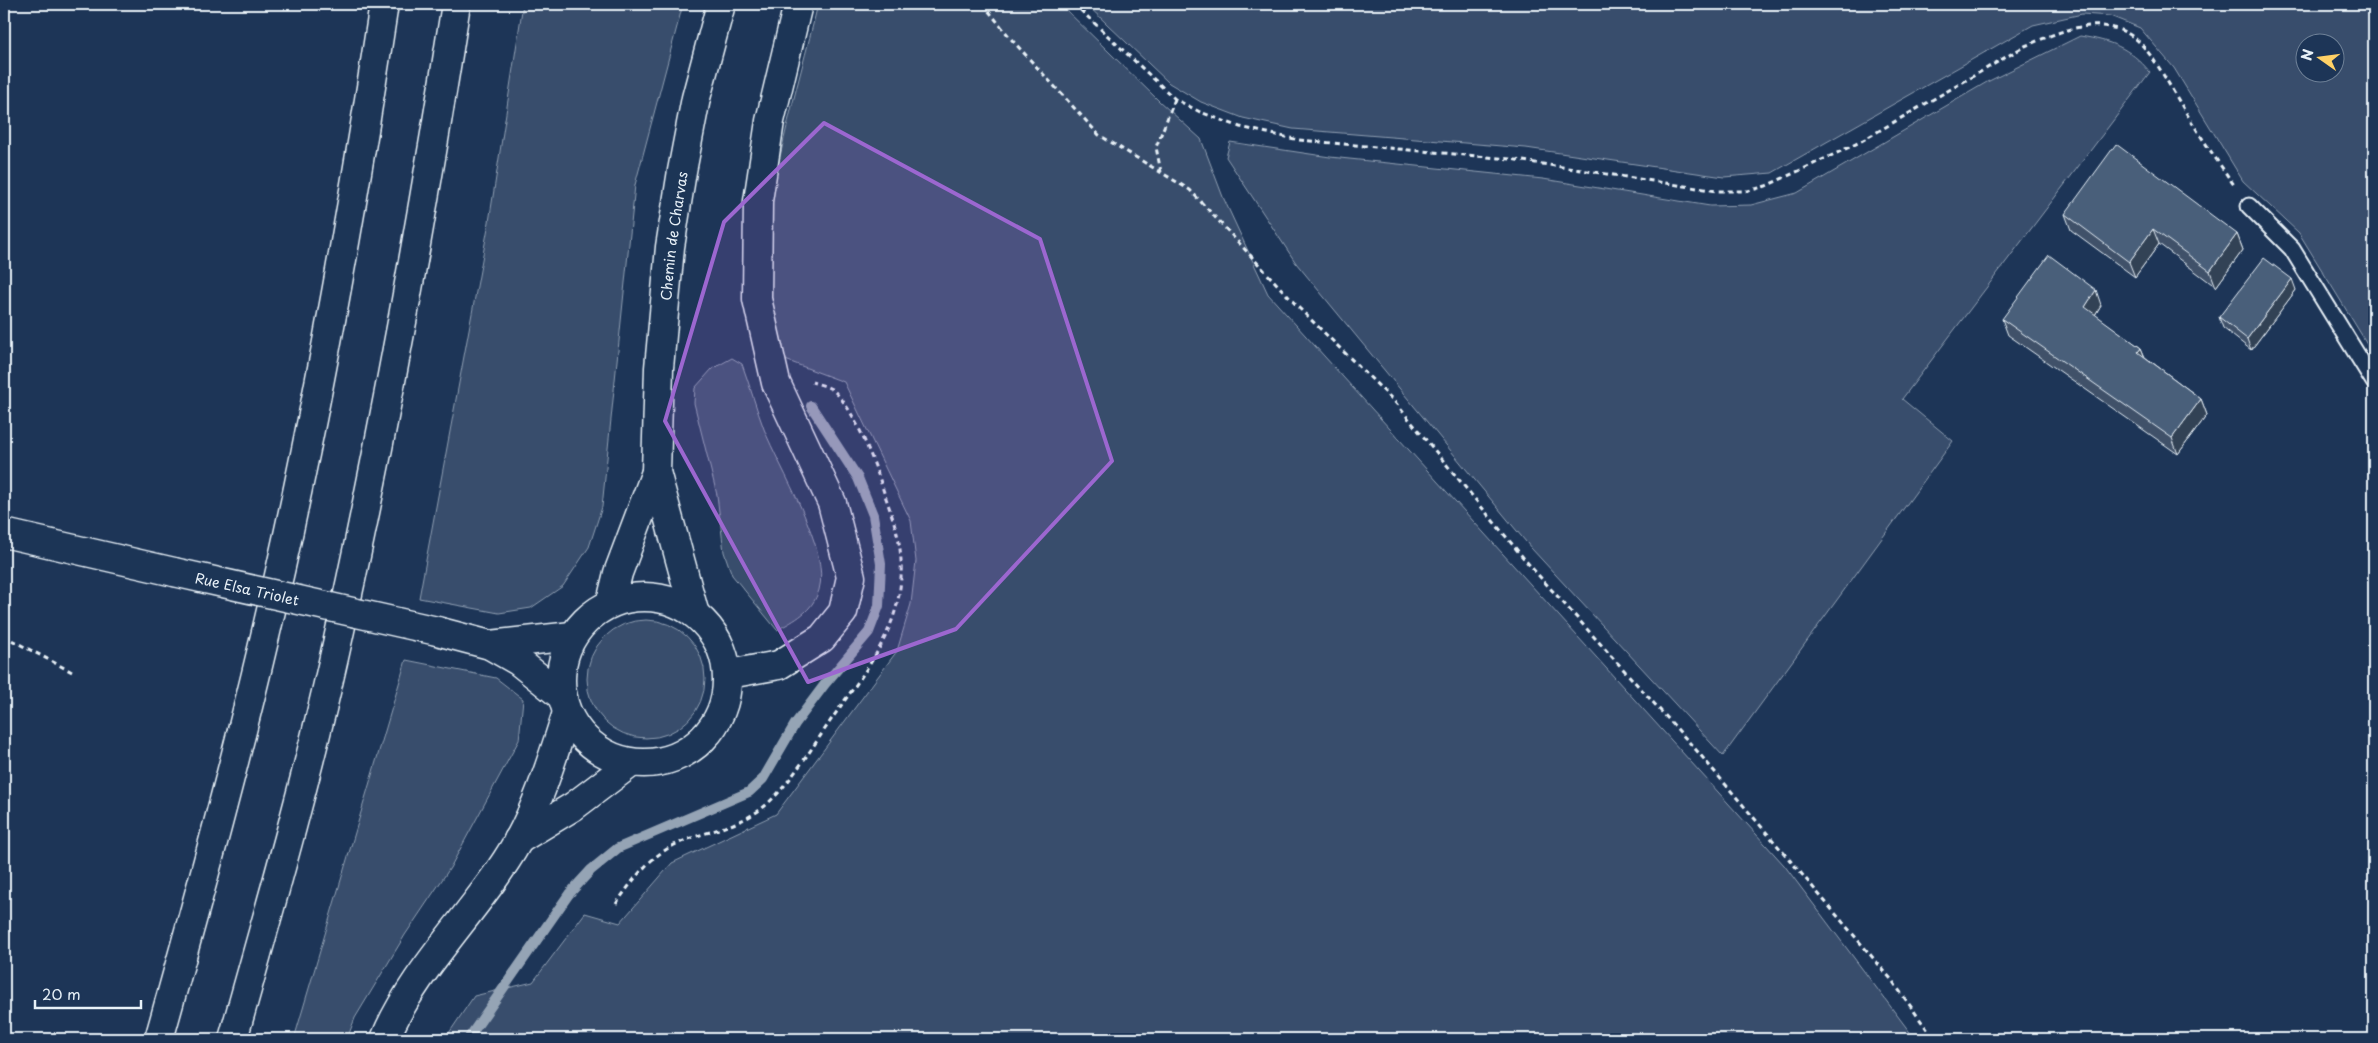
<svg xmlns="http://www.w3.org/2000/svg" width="2378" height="1043" viewBox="0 0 2378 1043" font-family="'Playpen Sans',sans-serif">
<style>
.green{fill:#374d6c;stroke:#909fb2;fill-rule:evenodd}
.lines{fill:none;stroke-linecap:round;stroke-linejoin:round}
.stream{stroke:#95a4b5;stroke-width:10}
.service-casing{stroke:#e8f1f8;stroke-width:19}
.minor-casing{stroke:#e8f1f8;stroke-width:31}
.tertiary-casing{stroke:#e8f1f8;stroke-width:31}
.motorway-casing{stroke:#e8f1f8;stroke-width:31}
.path{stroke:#e8f1f8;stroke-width:3;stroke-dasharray:5 4;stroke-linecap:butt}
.service{stroke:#1d3557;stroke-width:15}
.minor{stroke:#1d3557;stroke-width:28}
.tertiary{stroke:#1d3557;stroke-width:28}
.motorway{stroke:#1d3557;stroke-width:28}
.minor-bridge-casing{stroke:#e8f1f8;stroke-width:31;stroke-linecap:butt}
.minor-bridge{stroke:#1d3557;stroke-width:28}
.wall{fill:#3f5169;stroke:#e8f1f8}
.shaded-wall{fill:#334255;stroke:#e8f1f8}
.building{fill:#495e7a;stroke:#e8f1f8}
.marked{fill:#9c67d0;fill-opacity:0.2;stroke:#9c67d0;stroke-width:4;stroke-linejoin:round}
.labels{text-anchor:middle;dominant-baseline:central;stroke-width:4.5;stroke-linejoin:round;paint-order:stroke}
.street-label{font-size:14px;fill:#e8f1f8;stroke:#1d3557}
</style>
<rect width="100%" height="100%" fill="#1d3557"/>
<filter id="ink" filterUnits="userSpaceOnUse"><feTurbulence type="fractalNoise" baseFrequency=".02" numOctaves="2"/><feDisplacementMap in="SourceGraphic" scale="10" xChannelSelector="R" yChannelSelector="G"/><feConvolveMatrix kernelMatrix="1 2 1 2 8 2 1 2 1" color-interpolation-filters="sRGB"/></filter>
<g filter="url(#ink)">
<g class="green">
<polygon points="523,4 683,4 635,185 602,507 589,547 563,586 531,608 499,613 419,598 489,222"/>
<path d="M818,4H1060L1159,101L1201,139L1223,197L1268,294L1784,865L1915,1039H445L474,996L533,982L585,913L620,923L672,863L776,814L897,651L911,604L916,561L911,521L844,382L780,358C776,332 766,300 766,275C766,183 797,93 818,4Z"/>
<path d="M1086,4H2374V355L2299,233L2243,181L2174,68L2140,28L2110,16L2082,14L2033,25L1772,173L1724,177L1526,148L1293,129L1243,118L1201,102L1169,83ZM2306,42H2336V72H2306Z"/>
<path d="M2080,36C2111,41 2129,47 2150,72L1902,399L1953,441L1723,756L1531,548L1296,263L1226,157L1230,142L1330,157L1543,179L1710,206L1751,205L1797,193L1987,82Z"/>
<path d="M732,358L742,364C750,386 756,408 764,429C779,468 831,550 819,590C812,612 795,620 777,630L732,575L724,552L717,495L694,403L695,388L712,369Z"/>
<circle cx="646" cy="679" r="59"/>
<polygon points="406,660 496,678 523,699 519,740 450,868 405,935 355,1018 347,1039 294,1039"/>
</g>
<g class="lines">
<polyline class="stream" points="468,1039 569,894 591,870 618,848 749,792 763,779 795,724 825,684 869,632 879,606 881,564 873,515 858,478 811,406"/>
<defs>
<polyline id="service" points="2249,206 2292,249 2374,382"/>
<g id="minor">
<polyline points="4,533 174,572"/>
<polyline points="437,631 490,645 518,661 563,697"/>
<polyline points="490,645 572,636"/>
<polyline points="729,674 779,665 822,638 843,612 851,577 832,503 776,383 757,299 758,201 770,121 798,4"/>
</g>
<g id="tertiary">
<circle cx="644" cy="680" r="83"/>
<polyline points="611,602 618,573 656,472"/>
<path id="s1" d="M694,611L656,472L659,368L670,247L682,171L696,98L721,4"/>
<polyline points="518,840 574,806 631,763"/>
<path d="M385,1039C414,968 481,907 518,841C540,801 553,755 567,713"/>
</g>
<g id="motorway">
<path d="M159,1039C197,904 234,769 266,632C315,425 352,214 384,4"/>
<path d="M233,1039C269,911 306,783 335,653C383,438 422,221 456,4"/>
</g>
</defs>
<use href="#service" class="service-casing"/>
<use href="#minor" class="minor-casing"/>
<use href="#tertiary" class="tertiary-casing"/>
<use href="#motorway" class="motorway-casing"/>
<g class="path">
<polyline points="983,4 1012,40 1099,135 1190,190 1299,308 1394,401 1531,567 1697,751 1891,979 1934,1039"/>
<path d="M1074,4L1175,99L1200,112L1240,127L1299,140L1510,159L1717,191H1748L1766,186L1805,168L1858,143L2025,46C2052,35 2083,20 2113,28C2124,30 2135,37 2142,45C2158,63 2169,85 2182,106C2198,133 2216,159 2234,185"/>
<polyline points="1161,172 1156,147 1175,99"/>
<polyline points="4,636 72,672"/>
<path d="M616,904C630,884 645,862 667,849C696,832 733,830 761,809C785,791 812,748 829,723C867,667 909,623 900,549C897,526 887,503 880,480C871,455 855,412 836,393C830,386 820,385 812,382"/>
</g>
<use href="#service" class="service"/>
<use href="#minor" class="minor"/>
<use href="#tertiary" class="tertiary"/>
<use href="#motorway" class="motorway"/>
<defs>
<g id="minor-bridge">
<path id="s2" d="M174,572L437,631"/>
</g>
</defs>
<use href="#minor-bridge" class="minor-bridge-casing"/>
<use href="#minor-bridge" class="minor-bridge"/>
</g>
<g class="wall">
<polygon points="2065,214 2237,234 2243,250 2216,287 2159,244 2135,277 2071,230"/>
<polygon points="2296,290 2251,350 2223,328 2219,317"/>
<polygon points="2101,305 2095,315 2141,348 2145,357 2201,399 2207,415 2178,454 2008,335 2002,319"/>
</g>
<g class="shaded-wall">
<polygon points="2153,229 2159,244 2135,277 2129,262"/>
<polygon points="2237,234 2243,250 2216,287 2210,271"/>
<polygon points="2292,279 2296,290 2251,350 2247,339"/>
<polygon points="2096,290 2101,305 2090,323 2085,307"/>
<polygon points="2141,348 2147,363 2138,352"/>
<polygon points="2201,399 2207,415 2178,454 2172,438"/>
</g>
<g class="building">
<polygon points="2116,144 2237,234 2210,271 2153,229 2129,262 2065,214"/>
<polygon points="2049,255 2096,290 2085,307 2141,348 2138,352 2201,399 2172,438 2002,319"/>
<polygon points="2264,258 2292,279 2247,339 2219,317"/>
</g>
</g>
<path class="marked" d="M824,123L1040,239L1112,461L956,629L808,682L665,421L724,222Z"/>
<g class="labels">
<g class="street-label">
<text stroke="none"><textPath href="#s1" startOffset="381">Chemin de Charvas</textPath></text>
<text stroke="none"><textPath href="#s2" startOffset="75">Rue Elsa Triolet</textPath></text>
</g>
</g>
<rect width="2378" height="1043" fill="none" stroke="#1d3557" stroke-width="20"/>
<rect x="10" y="10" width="2358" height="1023" fill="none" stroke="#e8f1f8" stroke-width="2" filter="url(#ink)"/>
<g transform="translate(2320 58) rotate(284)"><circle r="24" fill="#1d3557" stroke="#6e8097"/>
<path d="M0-4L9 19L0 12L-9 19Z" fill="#ffd166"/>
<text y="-8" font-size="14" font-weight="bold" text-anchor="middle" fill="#e8f1f8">N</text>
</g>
<path d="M35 1000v8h106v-8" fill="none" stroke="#e8f1f8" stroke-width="2.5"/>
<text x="42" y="1000" font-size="15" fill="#e8f1f8" stroke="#1d3557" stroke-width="4" paint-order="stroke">20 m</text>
</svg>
